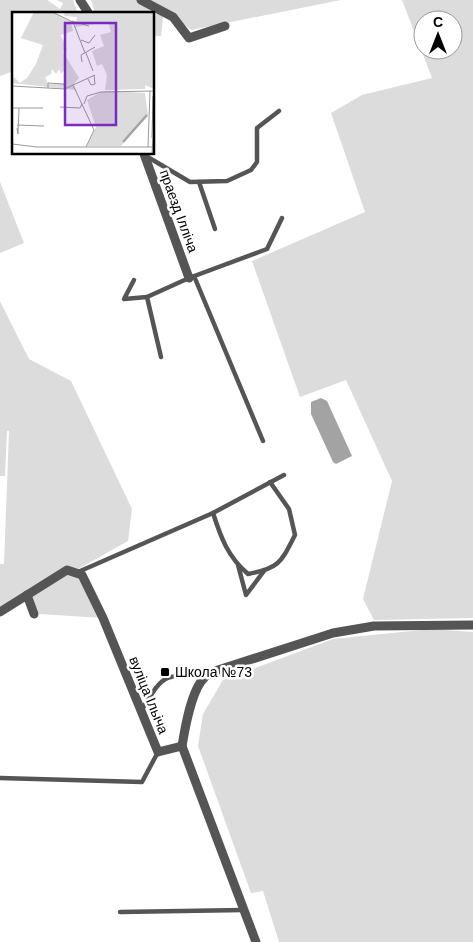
<svg xmlns="http://www.w3.org/2000/svg" width="473" height="942" viewBox="0 0 473 942" font-family="Arial,sans-serif">
<style>
.green{fill:#dcdcdc;fill-rule:evenodd}
.water{fill:#a3a3a3}
.lines{fill:none;stroke-linecap:round;stroke-linejoin:round}
.lane{stroke:#555;stroke-width:4.5}
.street{stroke:#555;stroke-width:9}
.poi-dot{fill:#000;stroke:#fff;stroke-width:2}
.labels{text-anchor:middle;dominant-baseline:central;stroke-width:5;stroke-linejoin:round;paint-order:stroke}
.street-label{font-size:14px;fill:#000;stroke:#fff}
.poi-label{font-size:14px;fill:#000;stroke:#fff;text-anchor:start}
.inset-river{fill:none;stroke:#a3a3a3;stroke-width:2.5}
.inset-road{fill:none;stroke:#999;stroke-width:1}
.view{fill:#7b2cbf;fill-opacity:0.15;stroke:#7b2cbf;stroke-width:2.5}
.inset-edge{fill:none;stroke:#000;stroke-width:2.5}
</style>
<rect width="100%" height="100%" fill="#fff"/>
<g class="green">
<polygon points="0,0 47,0 60,9 63,3 57,0 73,0 78,14 14,14 14,71 0,76"/>
<polygon points="91,0 341,0 191,30 164,8 161,36 154,36 154,14 95,14"/>
<path d="M402,0H473V618L374,620L363,599L392,481L346,380L300,397L252,261L365,212L331,113L362,95L432,78ZM423,20H453V50H423Z"/>
<polygon points="0,182 24,243 0,253"/>
<polygon points="0,301 29,359 71,381 132,509 128,541 78,569 0,607 0,564 4,564 9,431 7,431 5,476 0,476"/>
<polygon points="67,570 78,572 103,618 39,614 30,593"/>
<polygon points="432,629 473,632 473,942 279,942 263,891 251,893 198,746 203,714 223,680 333,639"/>
</g>
<polygon class="water" points="321,398 327,401 352,456 336,464 333,462 311,414 311,402"/>
<g class="lines">
<g class="lane">
<polyline points="146,156 190,182 227,181 251,170 257,162 257,128 279,111"/>
<polyline points="199,182 215,229"/>
<polyline points="194,276 263,441"/>
<polyline points="134,280 124,299 147,297"/>
<polyline points="161,357 147,297 189,278 267,249 282,218"/>
<path d="M213,513C221,538 228,557 248,574C280,568 281,562 295,535L289,509L270,482"/>
<polyline points="238,565 246,595 264,571"/>
<polyline points="78,572 213,513 284,475"/>
<path d="M141,711C163,676 162,673 204,677"/>
<polyline points="0,778 142,782 158,752"/>
<polyline points="120,912 244,910"/>
</g>
<g class="street">
<polyline points="80,0 89,14"/>
<polyline points="141,0 173,17 189,38 225,26"/>
<polyline points="144,154 189,278"/>
<polyline points="27,595 34,614"/>
<polyline points="0,612 67,570 82,575 103,618 158,752 182,746 256,942"/>
<path d="M182,746C185,728 191,691 204,678C207,674 214,672 218,670L333,633L374,626L473,625"/>
</g>
</g>
<rect class="poi-dot" x="160" y="667" width="10" height="10" rx="2.5"/>
<g class="labels">
<g class="street-label">
<text transform="translate(179 211) rotate(70)">праезд Ілліча</text>
<text transform="translate(149 695) rotate(68)">вуліца Ільіча</text>
</g>
<g class="poi-label">
<text x="175" y="672">Школа №73</text>
</g>
</g>
<g transform="translate(12 12)">
<rect width="142" height="142" fill="#fff"/>
<path d="M22,0L42,1L59,10L61,19L49,23L55,37L51,40L67,66L61,73L64,78L0,71L2,65L8,71L15,66L24,52L31,33L9,26ZM40,57L44,62L47,57L49,62L52,58L53,72H36L33,65L39,62ZM53,0H142V77L133,73V77L93,78L95,63L90,52L85,54L80,39L92,34L88,23L99,20L96,10L63,15L65,5L52,4ZM99,79L133,81L136,103L109,134H75L84,115L75,88L89,80Z" fill="#dcdcdc" fill-rule="evenodd"/>
<path class="inset-river" d="M111,130L135,103"/>
<path class="inset-road" d="M40,0L61,10L73,41M60,9L77,14M69,28L77,31L83,23M74,41L81,59M70,50L69,43L83,35M76,67L79,73L83,72L82,63M61,73L83,63M0,74L53,77L61,73L82,118L74,135M36,76V71L52,72L53,77M72,92L75,84L89,80L143,79M48,95L68,96L70,92M0,96H7L6,122L5,116M7,96H31M5,113L32,114M140,126L141,84M0,132L25,135H143M136,135L138,79M140,142L141,126"/>
<path class="view" d="M53,11H104V113H53Z"/>
<rect width="142" height="142" class="inset-edge"/>
</g>
<g transform="translate(438 35)"><circle r="24" fill="#ffffff" stroke="#999999"/>
<path d="M0-4L9 19L0 12L-9 19Z" fill="#000000"/>
<text y="-8" font-size="14" font-weight="bold" text-anchor="middle" fill="#000000">С</text>
</g>
</svg>
